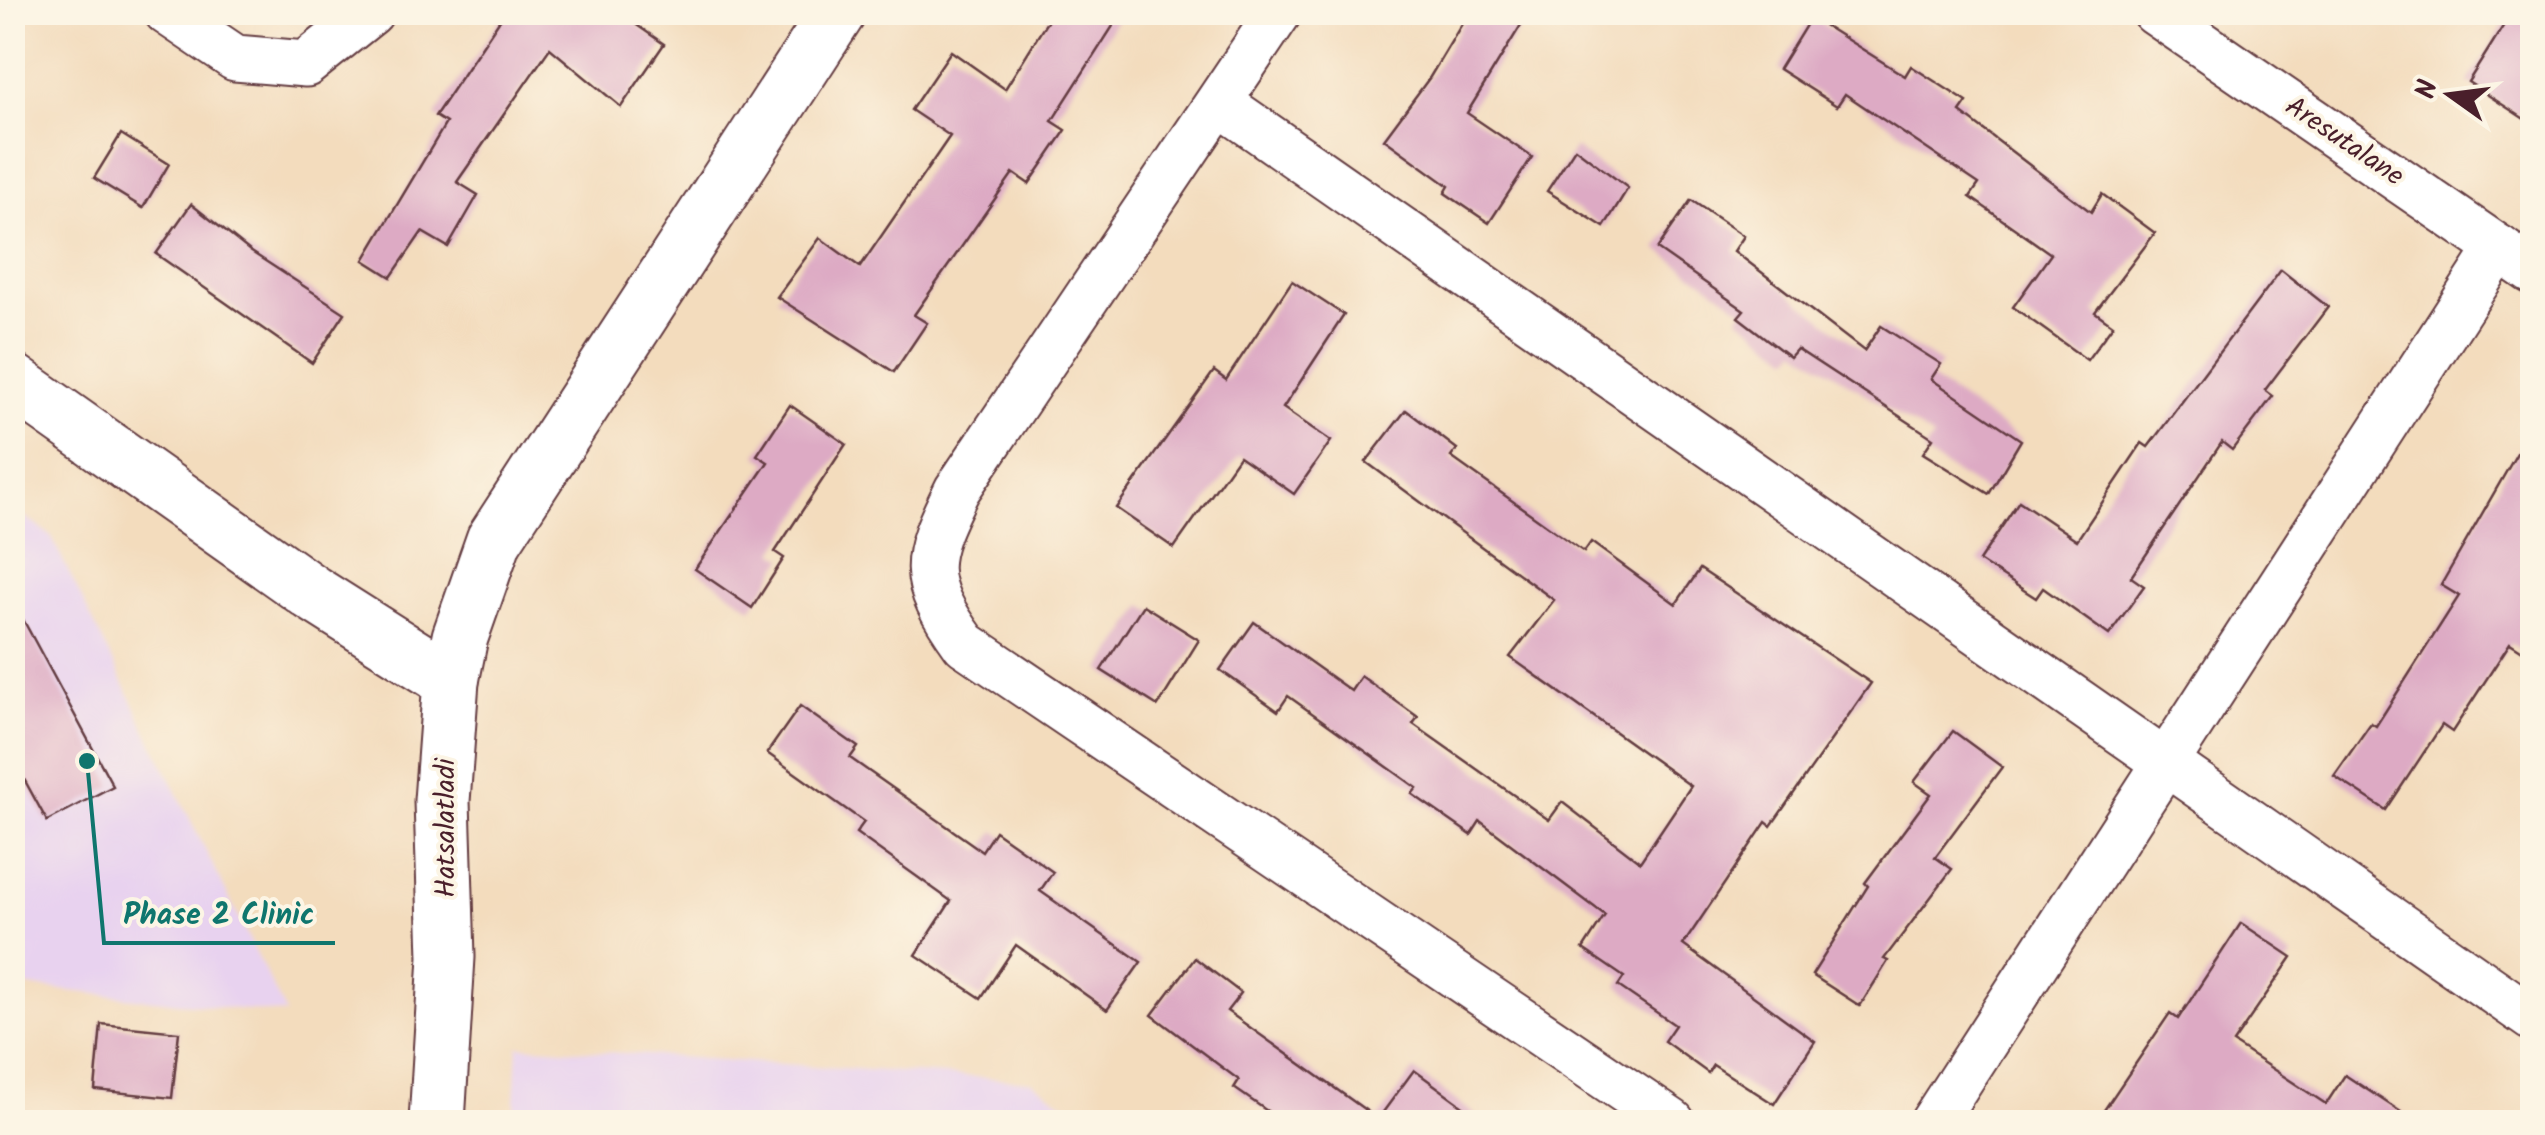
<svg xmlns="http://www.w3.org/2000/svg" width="2545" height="1135" viewBox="0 0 2545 1135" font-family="Kalam,sans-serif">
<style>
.built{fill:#e8d2ef}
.building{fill:#ddaac4}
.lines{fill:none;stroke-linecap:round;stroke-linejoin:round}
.minor-casing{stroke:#633b41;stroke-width:49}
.tertiary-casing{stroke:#633b41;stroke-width:59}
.minor{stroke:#fff;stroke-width:45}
.tertiary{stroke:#fff;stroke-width:55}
.labels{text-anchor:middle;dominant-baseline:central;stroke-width:8;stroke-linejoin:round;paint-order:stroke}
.street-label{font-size:28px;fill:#4a1f2b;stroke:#fcf5e5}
.leader{fill:none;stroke:#0f766e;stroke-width:4}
.callout-dot{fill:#0f766e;stroke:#fcf5e5;stroke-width:4}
.callout-label{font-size:30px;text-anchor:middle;font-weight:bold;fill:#0f766e;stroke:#fcf5e5;stroke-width:8;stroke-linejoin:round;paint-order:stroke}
</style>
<rect width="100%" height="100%" fill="#fcf5e5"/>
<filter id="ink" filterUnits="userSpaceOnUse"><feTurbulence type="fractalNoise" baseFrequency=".01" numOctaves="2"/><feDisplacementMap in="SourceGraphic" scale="20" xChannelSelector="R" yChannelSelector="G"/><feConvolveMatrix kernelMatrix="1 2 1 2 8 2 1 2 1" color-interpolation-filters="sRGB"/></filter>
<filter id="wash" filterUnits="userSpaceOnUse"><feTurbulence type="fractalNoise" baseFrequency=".0048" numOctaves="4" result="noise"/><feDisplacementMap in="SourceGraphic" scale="40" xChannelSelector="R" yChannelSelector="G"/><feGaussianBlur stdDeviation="2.25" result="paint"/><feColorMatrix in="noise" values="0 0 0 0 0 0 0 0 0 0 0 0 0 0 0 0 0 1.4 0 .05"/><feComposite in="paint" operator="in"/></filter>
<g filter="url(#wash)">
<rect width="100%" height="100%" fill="#f3dcbd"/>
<g class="built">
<polygon points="13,508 51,536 286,1014 13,985"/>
<polygon points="518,1046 1031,1081 1092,1122 514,1122"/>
</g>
<g id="blocks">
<g class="building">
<polygon points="505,12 618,12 664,44 621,107 550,48 457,182 478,195 448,247 422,232 391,277 364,260 446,123 435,116"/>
<polygon points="1053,12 1122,12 1052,121 1066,130 1029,184 1013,173 914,315 927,323 894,372 777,297 820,238 860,267 950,136 911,110 951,51 1005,89"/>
<polygon points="1469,12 1529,12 1467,113 1532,157 1489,223 1445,193 1449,186 1384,139 1430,77"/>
<polygon points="2512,12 2532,12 2532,124 2468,82"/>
<polygon points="1811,17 1905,76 1911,66 1967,102 1960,112 2091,212 2102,194 2155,233 2095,312 2113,325 2087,360 2013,307 2051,254 1970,197 1979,184 1845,94 1837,106 1779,69"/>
<polygon points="121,134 169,164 143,208 94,178"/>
<polygon points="1575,148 1628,188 1604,227 1547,191"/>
<polygon points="1691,200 1744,236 1734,251 1864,351 1881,326 1941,364 1931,379 2021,440 1989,494 1923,453 1933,438 1797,349 1790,357 1738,317 1744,310 1657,249"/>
<polygon points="191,204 250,251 345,313 312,363 156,254"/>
<polygon points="2281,270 2328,307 2265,390 2273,396 2232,450 2222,442 2131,577 2144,586 2109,635 2043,588 2036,598 1979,561 2019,501 2077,540 2142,443 2148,447"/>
<polygon points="1292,281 1344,315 1283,408 1331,441 1294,494 1239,456 1174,548 1116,508 1214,371 1226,380"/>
<polygon points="790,405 846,444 775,552 784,558 752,608 695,569 768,462 757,455"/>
<polygon points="1406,410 1457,449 1451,457 1584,552 1591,542 1676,604 1700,569 1871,683 1771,826 1766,822 1683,945 1815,1041 1774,1104 1713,1065 1708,1073 1664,1041 1675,1025 1618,986 1624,977 1583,949 1605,915 1480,821 1471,835 1412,794 1417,788 1288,696 1278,711 1220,670 1254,622 1351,691 1361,676 1418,717 1413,724 1549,820 1562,802 1640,862 1691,786 1510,657 1554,600 1366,462"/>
<polygon points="2532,427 2532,657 2510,643 2452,732 2442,725 2386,810 2334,776 2371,723 2376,726 2459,596 2441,585"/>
<polygon points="12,599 113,786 47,821 12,757"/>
<polygon points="1143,605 1199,640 1158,706 1101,670"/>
<polygon points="800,706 858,747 850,758 982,851 995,831 1053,872 1040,891 1141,962 1107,1010 1016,945 981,998 916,955 951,901 856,833 864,822 767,753"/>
<polygon points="1953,731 2002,767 1935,857 1952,869 1884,959 1888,961 1860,1006 1812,975 1868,886 1865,883 1931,794 1914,782"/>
<polygon points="2241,923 2292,957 2233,1043 2326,1104 2345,1075 2416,1122 2096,1122 2170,1013 2178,1019"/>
<polygon points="1195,958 1241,993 1227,1011 1378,1119 1414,1070 1485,1122 1283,1122 1234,1088 1239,1080 1152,1015"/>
<polygon points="101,1024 179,1032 172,1098 95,1090"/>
</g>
</g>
</g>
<g filter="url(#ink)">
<use href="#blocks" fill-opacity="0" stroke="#633b41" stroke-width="2.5"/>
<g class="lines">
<defs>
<g id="minor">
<polyline points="167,12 235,58 306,64 371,12"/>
<path d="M1279,12L957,490C922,560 918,579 965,644L1672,1122"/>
<polyline points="2155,12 2532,271"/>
<polyline points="1220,103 2532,1018"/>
<polyline points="1933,1122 2499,248"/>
</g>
<g id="tertiary">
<polyline points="12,381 312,593 451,681"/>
<polyline points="437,1122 447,957 442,801 451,681 460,637 494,540 838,12"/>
</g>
</defs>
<use href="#minor" class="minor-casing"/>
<use href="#tertiary" class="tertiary-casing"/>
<use href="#minor" class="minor"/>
<use href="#tertiary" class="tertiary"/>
</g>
</g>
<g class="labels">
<g class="street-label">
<text transform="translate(2344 142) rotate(34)">Aresutalane</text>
<text transform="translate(446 828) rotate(-90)">Hatsalatladi</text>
</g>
</g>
<path class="leader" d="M87 761L104 943H335"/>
<circle class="callout-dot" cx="87" cy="761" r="10"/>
<g class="callout-label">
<text x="219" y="924">Phase 2 Clinic</text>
</g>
<rect width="2545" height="1135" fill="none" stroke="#fcf5e5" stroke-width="50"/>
<g transform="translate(2450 95) rotate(284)" stroke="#fcf5e5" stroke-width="8" paint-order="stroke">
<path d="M0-8L18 38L0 25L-18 38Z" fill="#4a1f2b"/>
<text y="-15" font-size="28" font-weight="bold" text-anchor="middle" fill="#4a1f2b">N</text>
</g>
</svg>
